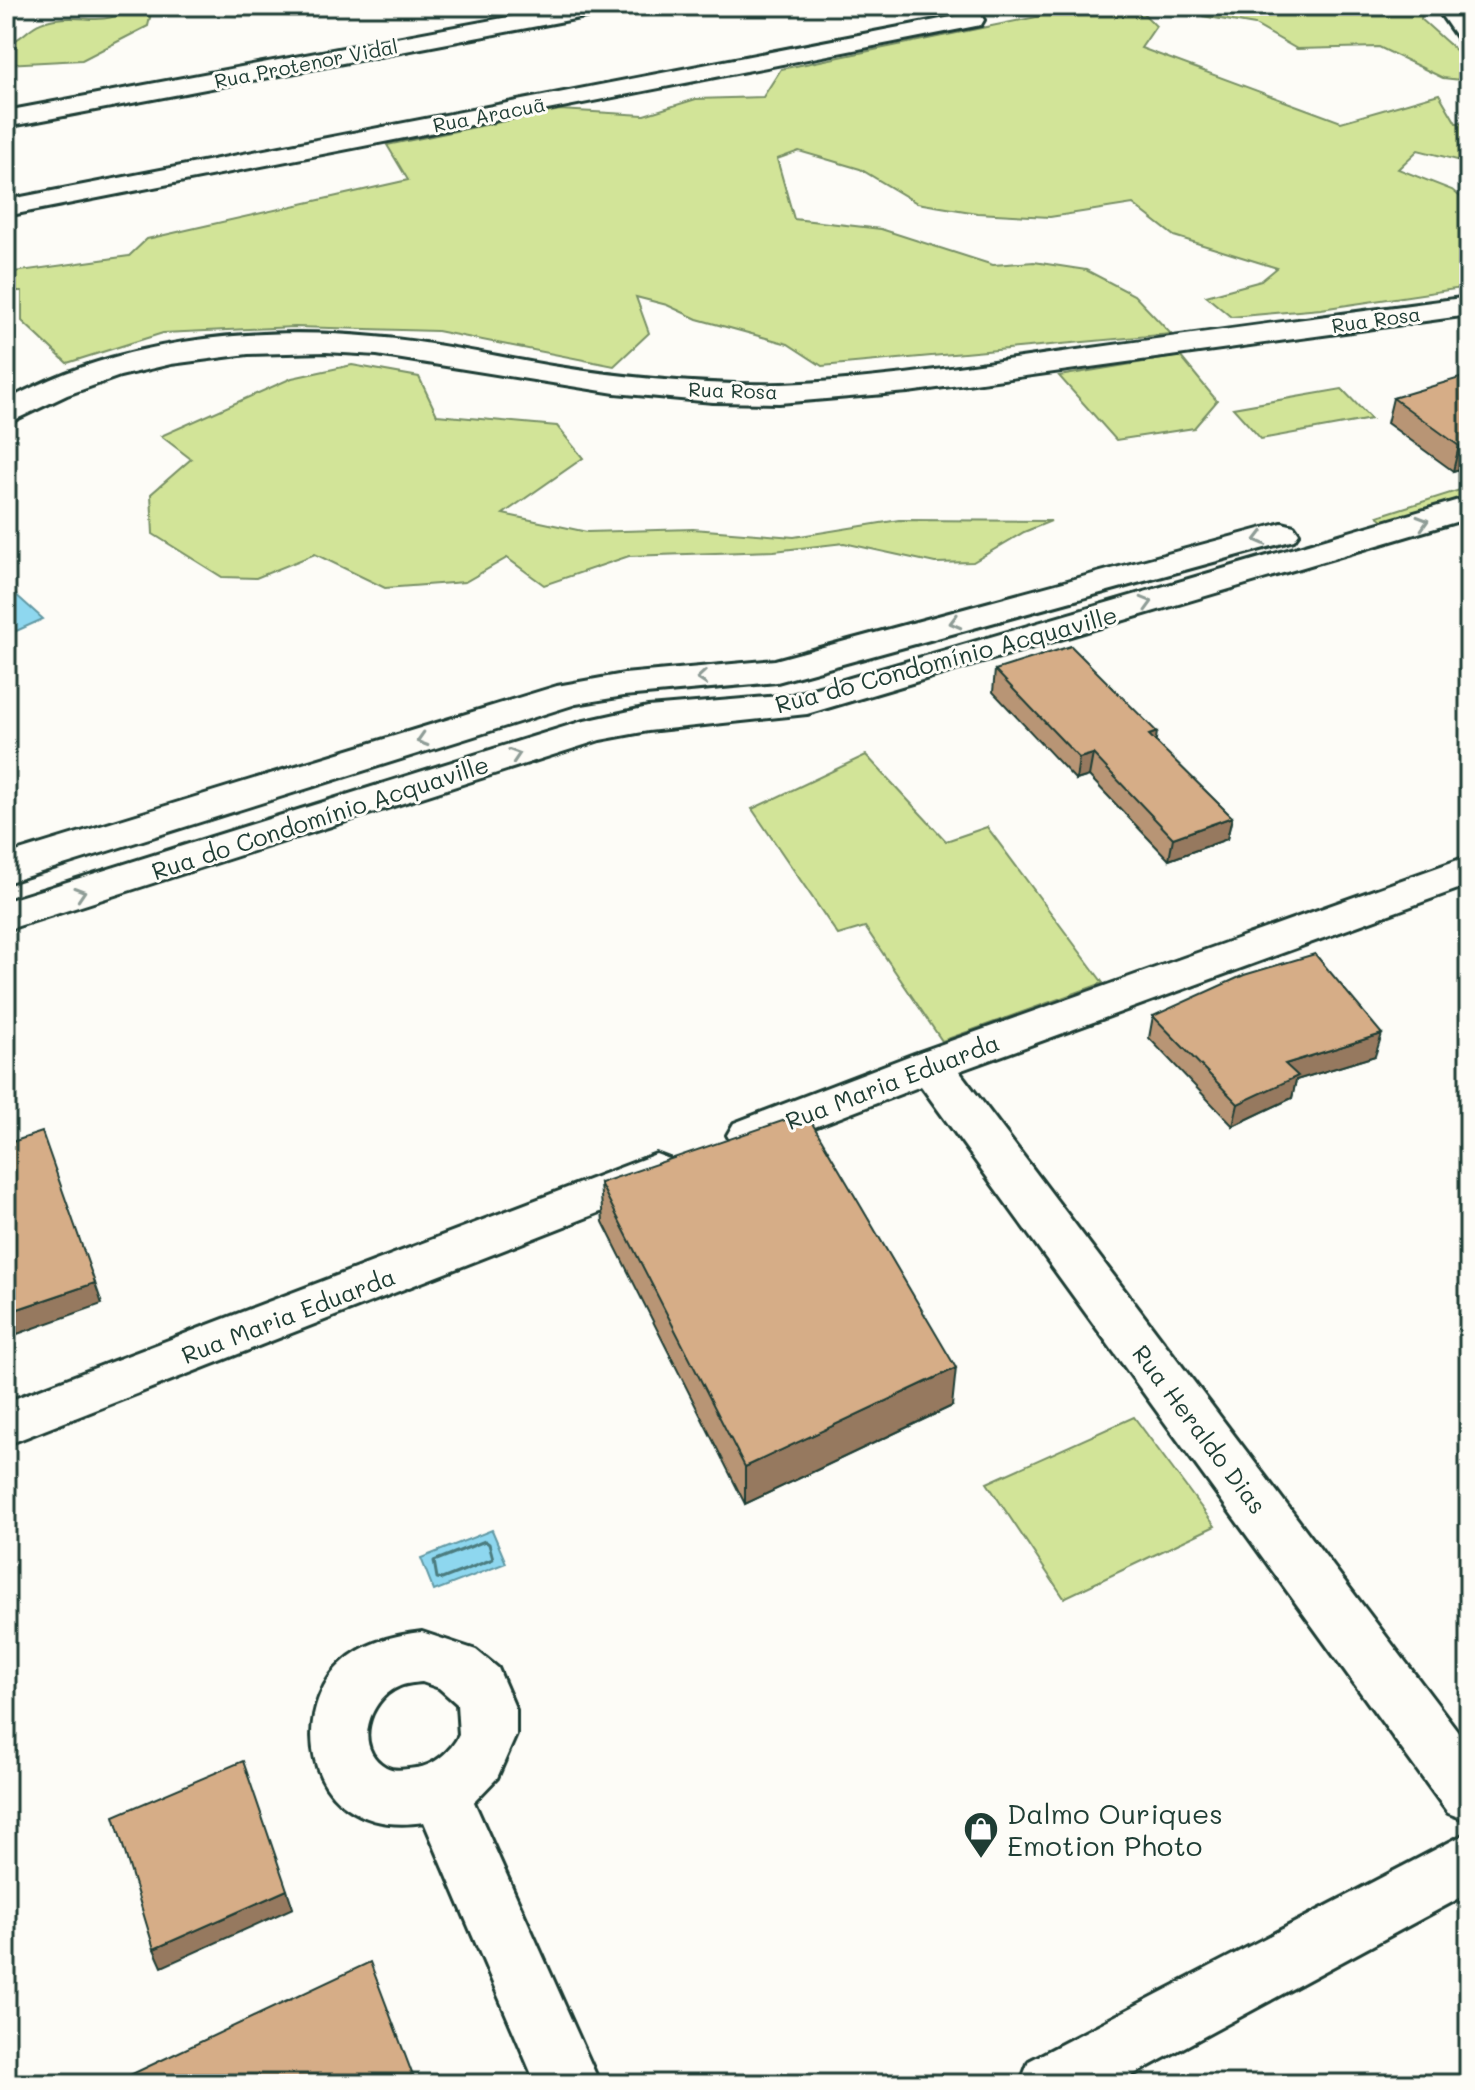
<svg xmlns="http://www.w3.org/2000/svg" width="1475" height="2090" viewBox="0 0 1475 2090" font-family="Mali,sans-serif">
<style>
.green{fill:#d2e498;stroke:#789066;stroke-width:2}
.water{fill:#8ed7ef;stroke:#6299a4;stroke-width:2}
.lines{fill:none;stroke-linecap:round;stroke-linejoin:round}
.shore{stroke:#4b7b7f;stroke-width:3}
.street-casing{stroke:#1f3d34;stroke-width:6}
.street{fill:#fdfcf7;fill-rule:evenodd}
.wall{fill:#b89574;stroke:#1f3d34;stroke-width:2}
.shaded-wall{fill:#96795e;stroke:#1f3d34;stroke-width:2}
.building{fill:#d6ad87;stroke:#1f3d34;stroke-width:2}
.oneway{stroke:#8e9c96}
.labels{text-anchor:middle;dominant-baseline:central;stroke-width:6;stroke-linejoin:round;paint-order:stroke}
.far-street-label{font-size:20px;fill:#1f3d34;stroke:#fdfcf7}
.street-label{font-size:24px;fill:#1f3d34;stroke:#fdfcf7}
.near-poi-label{font-size:28px;fill:#1f3d34;stroke:#fdfcf7;text-anchor:start}
</style>
<rect width="100%" height="100%" fill="#fdfcf7"/>
<filter id="ink" filterUnits="userSpaceOnUse"><feTurbulence type="fractalNoise" baseFrequency=".0125" numOctaves="2"/><feDisplacementMap in="SourceGraphic" scale="16" xChannelSelector="R" yChannelSelector="G"/><feConvolveMatrix kernelMatrix="1 2 1 2 8 2 1 2 1" color-interpolation-filters="sRGB"/></filter>
<g filter="url(#ink)">
<g class="green">
<polygon points="1090,6 1136,6 1156,26 1141,48 1341,122 1439,94 1456,123 1469,123 1469,163 1418,150 1398,169 1452,190 1469,204 1469,287 1321,309 1231,317 1206,296 1261,281 1277,268 1174,236 1133,204 1050,217 977,213 917,203 860,169 799,151 777,159 794,219 881,229 993,265 1034,262 1086,270 1134,295 1171,334 822,366 788,344 697,319 667,305 636,297 649,333 614,366 437,331 295,327 163,333 67,363 22,321 22,291 6,291 6,273 129,256 147,239 408,180 387,145 560,110 644,115 696,99 763,97 781,69"/>
<polygon points="1199,6 1424,6 1421,19 1469,62 1469,81 1443,78 1379,47 1297,49 1255,25 1203,16"/>
<path d="M130,10L151,13L148,26L82,60L6,64V45C26,38 29,23 55,19C88,14 95,27 130,10Z"/>
<polygon points="1180,356 1217,401 1194,428 1116,440 1059,376"/>
<polygon points="352,365 419,377 437,415 557,426 583,458 503,514 587,532 693,529 794,537 899,520 1051,521 1024,532 973,562 935,563 844,543 774,551 629,556 544,585 507,558 465,582 385,588 315,554 256,578 222,577 153,534 151,494 191,459 161,436 292,378"/>
<polygon points="1342,389 1371,419 1261,439 1233,408"/>
<polygon points="1469,487 1469,499 1388,524 1378,516"/>
<polygon points="866,755 946,841 987,827 1103,983 942,1041 865,927 838,935 752,809"/>
<polygon points="1134,1417 1215,1526 1064,1598 987,1483"/>
</g>
<g class="water">
<polygon points="14,593 43,619 14,632 6,625 6,597"/>
<polygon points="492,1530 506,1563 434,1591 421,1558"/>
</g>
<g class="lines">
<polygon class="shore" points="485,1541 489,1544 493,1559 442,1579 437,1578 434,1561"/>
<defs>
<g id="street">
<polygon points="567,6 618,6 615,11 606,13 6,127 6,111"/>
<polygon points="1435,6 1459,6 1469,20 1469,44 1460,42"/>
<polygon points="972,13 981,15 984,20 981,25 6,216 6,200"/>
<path d="M1469,297V315L908,392L779,403L713,402L615,393L377,355L326,352L248,354L171,364L120,376L67,395L6,424V401C114,340 254,325 375,337C435,342 493,356 552,366C628,378 705,386 782,384C879,381 975,364 1070,351C1203,332 1336,315 1469,297Z"/>
<polygon points="1469,497 1469,518 807,714 648,731 600,740 6,930 6,901 580,722 648,707 792,695"/>
<polygon points="1282,523 1294,526 1299,533 1294,540 777,682 624,696 576,704 6,883 6,855 557,686 624,674 775,660"/>
<polygon points="1469,856 1469,885 959,1071 1469,1746 1469,1821 1448,1813 921,1086 750,1152 734,1147 727,1135 734,1123 914,1054"/>
<polygon points="656,1154 672,1160 679,1172 672,1184 6,1445 6,1402"/>
<path d="M422,1632L476,1650L498,1668L516,1710V1735L497,1778L474,1802L600,2084H536L424,1822C397,1826 371,1824 348,1808C300,1777 302,1698 343,1662C364,1643 394,1635 422,1632ZM422,1682L439,1688L457,1704L459,1735C451,1751 434,1766 416,1768C407,1769 395,1772 386,1767C353,1749 368,1700 398,1687C405,1683 414,1683 422,1682Z"/>
<polygon points="1469,1832 1469,1893 1116,2084 1020,2084 1029,2061"/>
</g>
</defs>
<use href="#street" class="street-casing"/>
<use href="#street" class="street"/>
</g>
<g class="wall">
<polygon points="1469,381 1469,472 1463,468 1453,471 1387,423 1393,398"/>
<polygon points="995,670 1156,742 1232,817 1227,839 1169,860 1089,776 1076,780 993,692"/>
<polygon points="1153,1016 1375,1056 1296,1080 1292,1098 1233,1126 1149,1038"/>
<polygon points="600,1183 952,1406 745,1504 603,1222"/>
</g>
<g class="shaded-wall">
<polygon points="1469,443 1463,468 1453,471 1459,446"/>
<polygon points="1157,732 1154,754 1149,735"/>
<polygon points="1093,754 1089,776 1076,780 1079,758"/>
<polygon points="1232,817 1227,839 1169,860 1173,838"/>
<polygon points="1382,1034 1375,1056 1296,1080 1292,1098 1233,1126 1238,1104 1285,1064"/>
<polygon points="95,1283 102,1304 6,1338 6,1313"/>
<polygon points="956,1368 952,1406 745,1504 745,1467"/>
<polygon points="287,1890 293,1908 162,1967 154,1949"/>
</g>
<g class="building">
<polygon points="1463,377 1469,381 1469,443 1459,446 1393,398"/>
<polygon points="1071,646 1157,732 1149,735 1232,817 1173,838 1093,754 1079,758 995,670"/>
<polygon points="1315,954 1382,1034 1285,1064 1298,1076 1238,1104 1153,1016 1244,975"/>
<polygon points="806,1113 956,1368 745,1467 600,1183"/>
<polygon points="42,1132 95,1283 6,1313 6,1144"/>
<polygon points="243,1761 287,1890 154,1949 114,1816"/>
<polygon points="370,1962 416,2084 111,2084"/>
</g>
<defs><path id="oneway-chevron" d="M-2-3.5L2.5 0L-2 3.5" fill="none" stroke-width="1.6" stroke-linecap="round" stroke-linejoin="round" transform="scale(2)"/></defs>
<g class="oneway">
<use href="#oneway-chevron" transform="translate(1423 522) rotate(-17)"/>
<use href="#oneway-chevron" transform="translate(1260 539) rotate(165)"/>
<use href="#oneway-chevron" transform="translate(1147 603) rotate(-16)"/>
<use href="#oneway-chevron" transform="translate(955 622) rotate(165)"/>
<use href="#oneway-chevron" transform="translate(702 678) rotate(175)"/>
<use href="#oneway-chevron" transform="translate(422 740) rotate(163)"/>
<use href="#oneway-chevron" transform="translate(515 755) rotate(-18)"/>
<use href="#oneway-chevron" transform="translate(80 893) rotate(-18)"/>
</g>
</g>
<defs>
<symbol id="shop-pin" viewBox="-11 -11 22 30"><path d="M0 17L-7.5 6A9.5 9.5 0 1 1 7.5 6Z" fill="#1f3d34" stroke="#fdfcf7"/><path d="M-5-2.5h2.3a2.7 3.5 0 0 1 5.4 0H5L5.5 6h-11ZM-1.5-2.5h3a1.5 2.3 0 0 0-3 0Z" fill="#fff"/></symbol>
</defs>
<g fill-rule="evenodd">
<use href="#shop-pin" x="961" y="1809" width="40" height="54"/>
</g>
<g class="labels">
<g class="far-street-label">
<text transform="translate(306 63) rotate(-11)">Rua Protenor Vidal</text>
<text transform="translate(489 114) rotate(-11)">Rua Aracuã</text>
<text transform="translate(1376 319) rotate(-8)">Rua Rosa</text>
<text transform="translate(733 390) rotate(2)">Rua Rosa</text>
</g>
<g class="street-label">
<text transform="translate(946 659) rotate(-15)">Rua do Condomínio Acquaville</text>
<text transform="translate(320 817) rotate(-18)">Rua do Condomínio Acquaville</text>
<text transform="translate(892 1081) rotate(-21)">Rua Maria Eduarda</text>
<text transform="translate(288 1315) rotate(-21)">Rua Maria Eduarda</text>
<text transform="translate(1200 1429) rotate(53)">Rua Heraldo Dias</text>
</g>
<g class="near-poi-label">
<text x="1007" y="1813">Dalmo Ouriques<tspan x="1007" dy="32">Emotion Photo</tspan></text>
</g>
</g>
<rect width="1475" height="2090" fill="none" stroke="#fdfcf7" stroke-width="32"/>
<rect x="16" y="16" width="1443" height="2058" fill="none" stroke="#1f3d34" stroke-width="3" filter="url(#ink)"/>
</svg>
